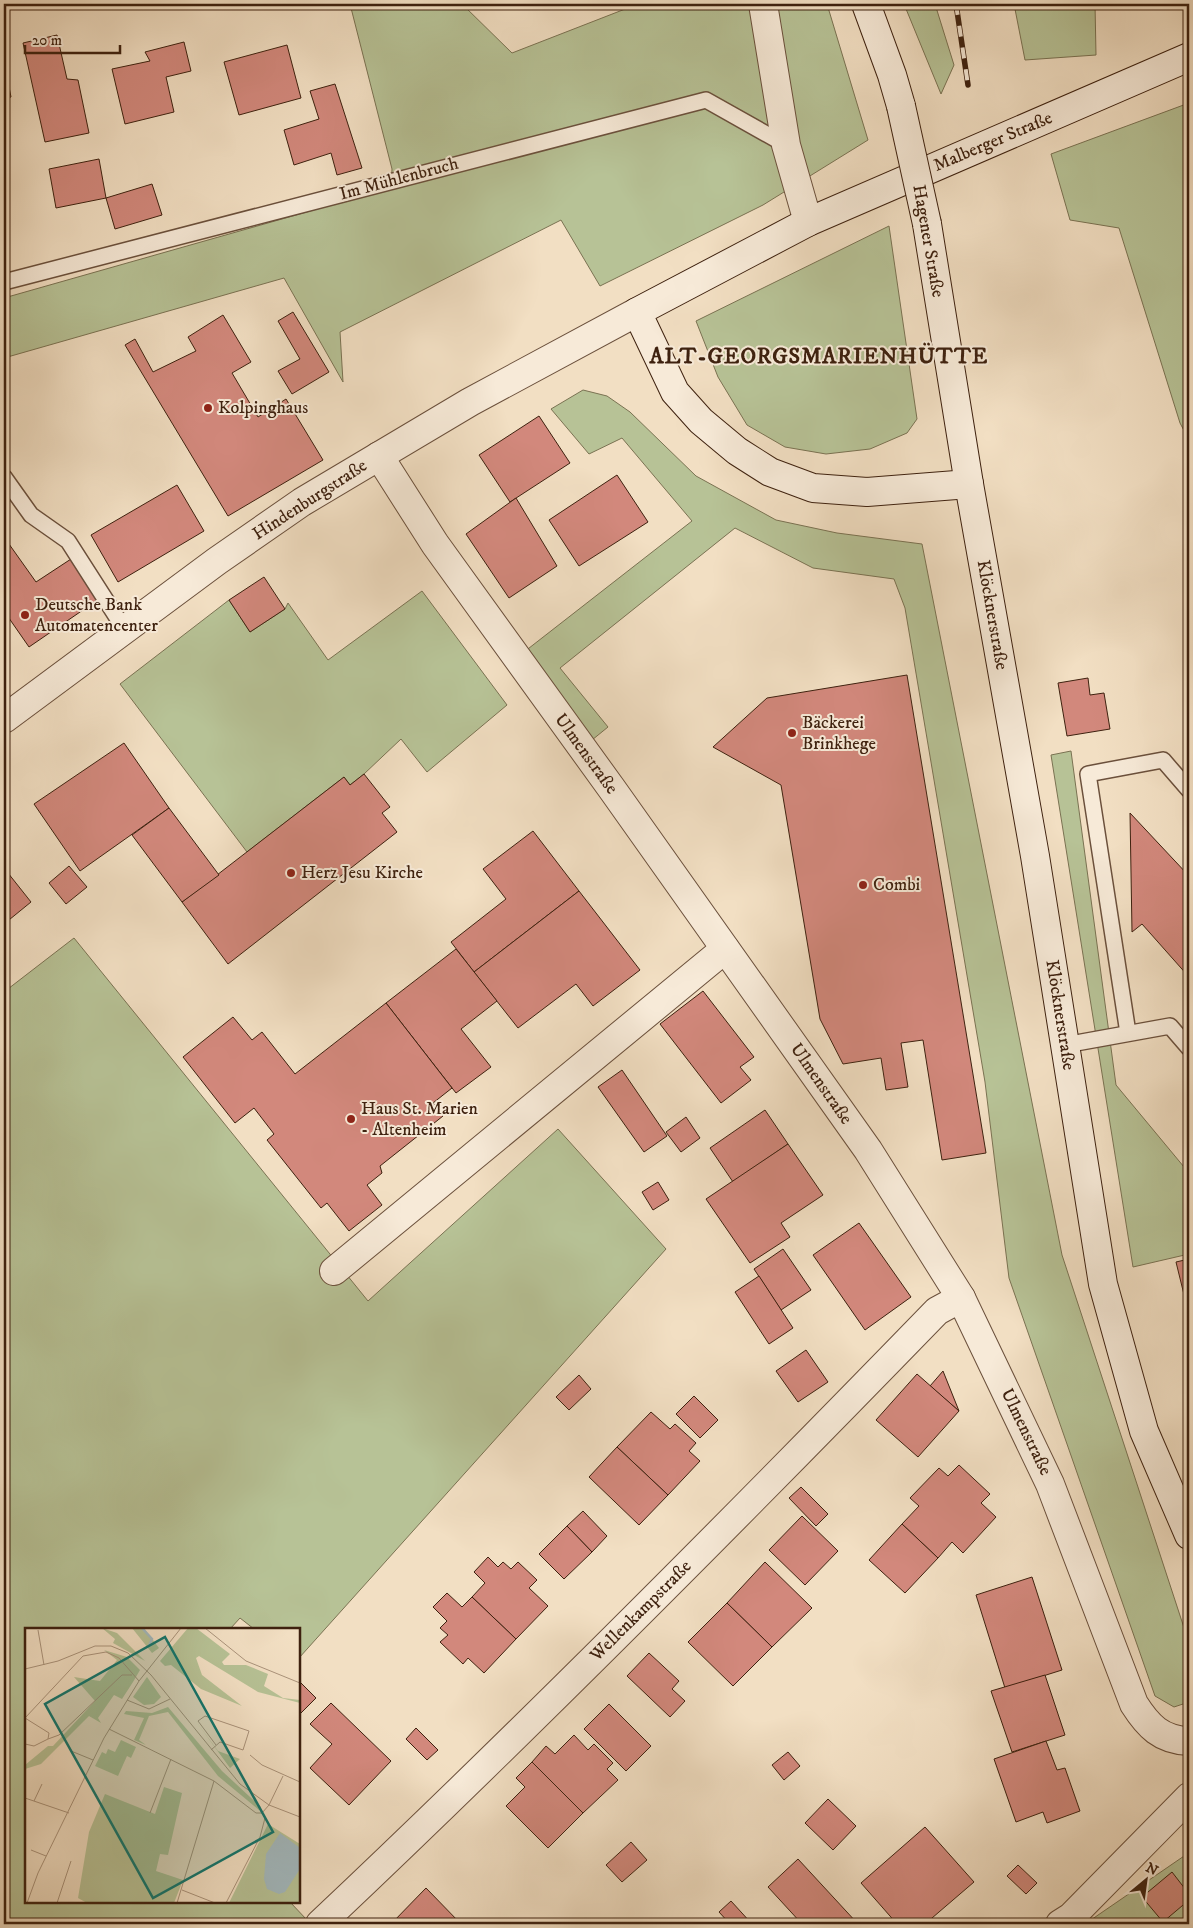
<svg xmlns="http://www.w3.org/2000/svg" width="1193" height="1928" viewBox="0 0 1193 1928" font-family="'IM FELL DW Pica',serif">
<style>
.green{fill:#b7c296;stroke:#7a7252}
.building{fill:#d2887c;stroke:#3e210f}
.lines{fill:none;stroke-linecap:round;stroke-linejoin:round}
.lane-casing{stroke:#6b503c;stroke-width:18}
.street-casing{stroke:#6b503c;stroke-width:30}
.secondary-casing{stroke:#3e210f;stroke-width:30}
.lane{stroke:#f7ead8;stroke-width:15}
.street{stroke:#f7ead8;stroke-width:28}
.secondary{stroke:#f7ead8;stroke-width:28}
.rail-casing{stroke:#3e210f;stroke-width:5.5}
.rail{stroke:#f7ead8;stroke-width:4;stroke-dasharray:11;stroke-linecap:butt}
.secondary-bridge-casing{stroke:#3e210f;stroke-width:30;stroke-linecap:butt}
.secondary-bridge{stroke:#f7ead8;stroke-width:28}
.poi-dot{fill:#8f2418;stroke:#f7ead8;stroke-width:2}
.labels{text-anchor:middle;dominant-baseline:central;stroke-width:4;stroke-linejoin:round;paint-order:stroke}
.street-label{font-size:18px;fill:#3e210f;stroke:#f7ead8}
.poi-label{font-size:18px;fill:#3e210f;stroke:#f7ead8;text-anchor:start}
.district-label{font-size:22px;font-weight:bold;letter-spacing:1px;fill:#3e210f;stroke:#f7ead8}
.inset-river{fill:none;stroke:#a2b9bf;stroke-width:2.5}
.inset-road{fill:none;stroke:#aa937b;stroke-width:1}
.view{fill:#0f766e;fill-opacity:0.15;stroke:#0f766e;stroke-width:2.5}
.inset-edge{fill:none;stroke:#3e210f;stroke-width:2.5}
</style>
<rect width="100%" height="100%" fill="#f2dfc3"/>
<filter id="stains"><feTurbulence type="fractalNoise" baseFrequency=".004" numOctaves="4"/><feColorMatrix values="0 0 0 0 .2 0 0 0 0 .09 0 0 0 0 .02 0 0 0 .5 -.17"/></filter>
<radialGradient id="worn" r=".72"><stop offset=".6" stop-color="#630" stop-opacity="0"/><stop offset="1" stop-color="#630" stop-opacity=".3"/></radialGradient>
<g class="green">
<polygon points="350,4 462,4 512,53 638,4 827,4 868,140 763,205 600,286 561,220 340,332 343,382 284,278 4,358 4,298 391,188 392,169"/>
<polygon points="904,4 935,4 954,65 941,94"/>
<polygon points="1014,4 1095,4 1096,55 1025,60"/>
<polygon points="1189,103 1189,440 1180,423 1119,228 1070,220 1051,154"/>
<polygon points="889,226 917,419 907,433 870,449 826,454 785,447 747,425 718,377 696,321"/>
<polygon points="583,390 607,396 630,412 696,476 776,520 837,533 922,544 1062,1255 1189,1643 1189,1702 1174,1707 1155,1696 1009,1278 985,1082 905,608 894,579 813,568 735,528 560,668 608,727 592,740 524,652 692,521 622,438 589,454 551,409"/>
<polygon points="422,591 507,705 427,772 401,739 364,774 350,785 344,777 247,852 120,684 229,600 250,632 285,609 288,603 328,660"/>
<polygon points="1071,751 1116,1085 1189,1173 1189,1254 1133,1267 1051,755"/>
<polygon points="74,938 368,1301 558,1129 666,1249 299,1658 299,1629 254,1629 240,1618 230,1629 26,1629 26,1902 290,1902 307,1920 302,1924 4,1924 4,992"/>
<polygon points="1187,1854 1189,1856 1189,1924 1085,1924"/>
</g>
<g class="building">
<polygon points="57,35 67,79 78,80 89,133 45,142 23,43"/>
<polygon points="184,42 191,71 166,77 174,112 125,124 112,69 150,61 145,52"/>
<polygon points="287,45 301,98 239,115 224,62"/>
<polygon points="4,61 11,97 4,99"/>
<polygon points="335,84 362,168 337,175 331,153 294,165 284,130 319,119 310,91"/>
<polygon points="99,159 106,198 56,208 49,169"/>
<polygon points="152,184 162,215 115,229 106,198"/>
<polygon points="293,312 329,372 292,394 278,371 300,359 278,321"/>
<polygon points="223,315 251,362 232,373 258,417 286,399 323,460 228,516 125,345 135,339 153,372 196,351 188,337"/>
<polygon points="539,416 570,463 510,502 479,455"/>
<polygon points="617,475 648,522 579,566 549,520"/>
<polygon points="177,485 204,531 118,582 91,535"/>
<polygon points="516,498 557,566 509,598 466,534"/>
<polygon points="4,537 36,582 71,559 99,599 29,647 4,611"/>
<polygon points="264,577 285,609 250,632 229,600"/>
<polygon points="907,675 986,1153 942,1160 923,1040 901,1043 908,1087 886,1090 881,1058 843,1064 820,1019 781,785 713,747 767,698"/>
<polygon points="1088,678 1090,695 1104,693 1110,729 1067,736 1058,683"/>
<polygon points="124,743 169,808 80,871 34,804"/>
<polygon points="364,774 390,807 382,813 397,832 228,964 182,902 344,777 350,785"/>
<polygon points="169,808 219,875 182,902 132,835"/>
<polygon points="1130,813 1189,876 1189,977 1142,924 1132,932"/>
<polygon points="533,831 579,891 474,972 451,942 506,899 483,869"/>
<polygon points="69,866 87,887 66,904 49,883"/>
<polygon points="8,873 31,902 4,924 4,877"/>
<polygon points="579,891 640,970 593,1006 576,984 518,1028 474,972"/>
<polygon points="456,949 497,1001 461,1029 491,1067 456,1093 386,1003"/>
<polygon points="703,991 754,1057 740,1067 751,1080 721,1103 660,1024"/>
<polygon points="386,1003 452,1088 433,1103 443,1116 380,1166 382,1173 367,1185 382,1205 349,1231 327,1203 321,1208 267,1140 274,1134 254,1108 235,1123 183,1057 233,1017 252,1040 262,1032 295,1074"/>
<polygon points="622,1070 667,1136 644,1152 598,1087"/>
<polygon points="765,1110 788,1144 733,1182 710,1148"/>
<polygon points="686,1117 700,1138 681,1152 666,1132"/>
<polygon points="788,1144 823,1195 781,1223 790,1237 750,1263 706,1199"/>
<polygon points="658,1182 669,1200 653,1210 642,1192"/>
<polygon points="859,1223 911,1297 865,1330 813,1255"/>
<polygon points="783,1249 811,1290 781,1310 754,1269"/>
<polygon points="1189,1259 1189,1315 1176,1262"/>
<polygon points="759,1276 793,1328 769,1344 735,1292"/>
<polygon points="806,1350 828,1382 798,1402 776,1371"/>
<polygon points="943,1371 959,1411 930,1386"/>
<polygon points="917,1374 959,1411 918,1457 876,1420"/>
<polygon points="579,1375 591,1389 569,1410 556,1397"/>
<polygon points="694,1396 718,1420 700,1438 676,1414"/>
<polygon points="651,1412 670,1429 675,1424 696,1443 689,1451 700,1461 668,1495 617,1447"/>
<polygon points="617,1447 668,1495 639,1525 589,1477"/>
<polygon points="959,1465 990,1494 981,1503 996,1517 963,1553 952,1542 938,1558 902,1524 919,1506 910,1498 939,1468 948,1476"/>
<polygon points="801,1487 828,1514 816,1526 789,1498"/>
<polygon points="583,1511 607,1536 592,1552 567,1526"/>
<polygon points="802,1516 838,1551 805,1585 769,1550"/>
<polygon points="902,1524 938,1558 905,1593 869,1560"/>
<polygon points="567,1526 592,1552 564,1579 539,1554"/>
<polygon points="488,1557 498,1567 503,1562 511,1569 518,1562 537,1580 529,1588 548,1606 516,1639 472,1597 485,1583 474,1572"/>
<polygon points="765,1562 812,1608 772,1647 727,1603"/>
<polygon points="1032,1577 1062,1670 1005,1688 976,1595"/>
<polygon points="447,1593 462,1607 472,1597 516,1639 484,1673 468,1658 463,1664 440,1642 448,1635 440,1628 447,1621 433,1607"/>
<polygon points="727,1603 772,1647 733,1686 688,1642"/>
<polygon points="649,1653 679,1681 672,1689 685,1701 670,1717 627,1676"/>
<polygon points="1045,1675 1065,1735 1012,1752 991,1691"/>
<polygon points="299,1681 316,1698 299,1715"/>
<polygon points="331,1703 391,1761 349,1805 310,1768 332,1744 310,1724"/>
<polygon points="609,1704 651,1746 626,1771 584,1729"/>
<polygon points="416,1728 438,1750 427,1760 406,1739"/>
<polygon points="574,1735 588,1750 594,1744 613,1763 607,1769 618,1780 583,1813 532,1762 546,1746 555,1754"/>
<polygon points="1046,1741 1057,1770 1065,1768 1080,1811 1047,1823 1043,1812 1016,1822 994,1759"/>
<polygon points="788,1752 800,1766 784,1780 772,1765"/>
<polygon points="532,1762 583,1813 548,1848 506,1806 525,1787 516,1778"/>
<polygon points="828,1799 856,1826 833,1850 805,1823"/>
<polygon points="925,1827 974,1882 925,1924 897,1924 861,1883"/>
<polygon points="631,1842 647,1860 622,1882 606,1865"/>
<polygon points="798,1859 858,1924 802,1924 768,1887"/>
<polygon points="1018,1865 1037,1883 1026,1894 1007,1876"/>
<polygon points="1172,1872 1189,1894 1189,1900 1163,1922 1142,1897"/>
<polygon points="426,1888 461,1924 391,1924"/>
<polygon points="731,1901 752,1924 730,1924 719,1912"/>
</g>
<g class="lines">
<defs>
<g id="lane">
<polyline points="4,282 706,100 786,145"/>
<polyline points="4,477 31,515 68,541 125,630"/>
<polyline points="1128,1033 1088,774 1163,760 1189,790"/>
<polyline points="1065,1045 1170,1026 1189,1048"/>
</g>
<g id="street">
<polyline points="763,4 786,145 808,222"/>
<path d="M379,456L435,544L612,789L868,1150L961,1298L1050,1484L1134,1704C1148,1726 1161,1740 1189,1741"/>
<polyline points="4,719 217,561 302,502 470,402 637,312"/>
<polyline points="334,1271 725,949"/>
<path d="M320,1924C531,1725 735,1519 937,1311L961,1298"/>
<polyline points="1060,1924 1071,1917 1189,1797"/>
</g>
<g id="secondary">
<polyline points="866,4 892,75 901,106"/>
<polyline points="927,224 969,484 1035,856 1103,1284 1144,1431 1189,1535"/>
<polyline points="969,484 867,492 813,488 770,472 737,451 701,421 675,392 637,312 808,222 1189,57"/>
</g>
</defs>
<use href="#lane" class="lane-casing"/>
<use href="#street" class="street-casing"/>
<use href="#secondary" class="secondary-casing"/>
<use href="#lane" class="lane"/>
<use href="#street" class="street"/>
<use href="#secondary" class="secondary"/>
<defs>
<polyline id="rail" points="956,4 968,85"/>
</defs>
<use href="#rail" class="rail-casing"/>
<use href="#rail" class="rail"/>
<defs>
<polyline id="secondary-bridge" points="901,106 927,224"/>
</defs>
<use href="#secondary-bridge" class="secondary-bridge-casing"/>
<use href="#secondary-bridge" class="secondary-bridge"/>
</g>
<g class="poi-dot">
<circle cx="208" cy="408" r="5"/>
<circle cx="25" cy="615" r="5"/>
<circle cx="792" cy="733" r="5"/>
<circle cx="291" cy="873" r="5"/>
<circle cx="863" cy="885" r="5"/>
<circle cx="351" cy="1119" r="5"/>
</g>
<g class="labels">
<g class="street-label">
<text transform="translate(993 142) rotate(-23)">Malberger Straße</text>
<text transform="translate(399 179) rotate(-15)">Im Mühlenbruch</text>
<text transform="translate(928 241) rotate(80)">Hagener Straße</text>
<text transform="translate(310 500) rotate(-33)">Hindenburgstraße</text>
<text transform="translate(992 615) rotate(80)">Klöcknerstraße</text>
<text transform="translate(586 754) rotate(54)">Ulmenstraße</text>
<text transform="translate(1060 1015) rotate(81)">Klöcknerstraße</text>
<text transform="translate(821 1084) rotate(55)">Ulmenstraße</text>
<text transform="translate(1026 1432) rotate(64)">Ulmenstraße</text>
<text transform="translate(641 1611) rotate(-45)">Wellenkampstraße</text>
</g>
<g class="poi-label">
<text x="218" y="408">Kolpinghaus</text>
<text x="35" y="605">Deutsche Bank<tspan x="35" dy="21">Automatencenter</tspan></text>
<text x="802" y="723">Bäckerei<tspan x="802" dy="21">Brinkhege</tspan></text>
<text x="301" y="873">Herz Jesu Kirche</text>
<text x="873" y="885">Combi</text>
<text x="361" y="1109">Haus St. Marien<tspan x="361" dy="21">- Altenheim</tspan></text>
</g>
<g class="district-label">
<text x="819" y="356">ALT-GEORGSMARIENHÜTTE</text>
</g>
</g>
<g transform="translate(25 1628)">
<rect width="275" height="275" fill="#f2dfc3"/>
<path d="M77,0L92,5L120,33L88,15L90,11ZM107,0H119L134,20L127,25ZM163,0H171L205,26L197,34L199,37H221L243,46L239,58L258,70L275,72V75L233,64L174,28L171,30L177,47L217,78L176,61L146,37L140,38L135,33ZM79,22L102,29L115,42L108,54L97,71L89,67L73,90L76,95L64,88L16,136L0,141V137L23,118H28L70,73L49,49L75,53L92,32ZM122,49L136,69L129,76L119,77L108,69ZM143,79L197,143L236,179L234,182L193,148L143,84L124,88L114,112L121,117L109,112L119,90L99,86L101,83L127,85ZM170,92L193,123L215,131L205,140ZM96,112L111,119L106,130L102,128L93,148L70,138L77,124L81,126L83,121L90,124ZM139,159L157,165L143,227L135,226L131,243L158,252L149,275H62L53,270L64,204L80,166L130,186ZM243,196L275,216V275H204Z" fill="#b7c296"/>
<path d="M255,205L275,220V241L260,264L254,266L242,261L239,251L241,226Z" fill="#a2b9bf"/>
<path class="inset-river" d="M117,0L127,11L124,18"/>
<path class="inset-road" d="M180,0L221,33L275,55M13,2L19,37M0,41L33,33L70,18H86L103,25L126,47L215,156L244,177L275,189M102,72L124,81L145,71M84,101L189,153L231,185H237L244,177L258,148M23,111L34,107L97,47H107M0,116L9,118L23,111L24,105L0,90L58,28L81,24L94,30L114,53M186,122L195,114L218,122L224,103L180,88L173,93L191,117M46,123L68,132M225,127L237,137L275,154M0,170L44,185M9,173L17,156M125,185L146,131M6,222L21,228M157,262L190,275M2,275L13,245L79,110L114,53L156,0M32,275L46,233M152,275L189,153M201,275L235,209L240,190L237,185"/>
<path class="view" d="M140,9L248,204L128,270L20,76Z"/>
<rect width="275" height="275" class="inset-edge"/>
</g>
<rect width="1193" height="1928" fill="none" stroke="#f2dfc3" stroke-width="20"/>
<rect x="5" y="5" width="1183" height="1918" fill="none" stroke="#3e210f" stroke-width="2.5"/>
<rect x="10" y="10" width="1173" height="1908" fill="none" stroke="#3e210f"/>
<g transform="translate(1146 1880) rotate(29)" stroke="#f7ead8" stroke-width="4" paint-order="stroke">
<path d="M0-4L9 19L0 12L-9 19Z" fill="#3e210f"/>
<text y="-8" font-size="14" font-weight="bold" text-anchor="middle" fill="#3e210f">N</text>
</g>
<path d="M25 45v8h95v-8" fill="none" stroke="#3e210f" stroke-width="2.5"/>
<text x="32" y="45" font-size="15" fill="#3e210f" stroke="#f7ead8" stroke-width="4" paint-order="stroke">20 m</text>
<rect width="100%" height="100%" filter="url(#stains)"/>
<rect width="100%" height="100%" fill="url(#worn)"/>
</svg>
